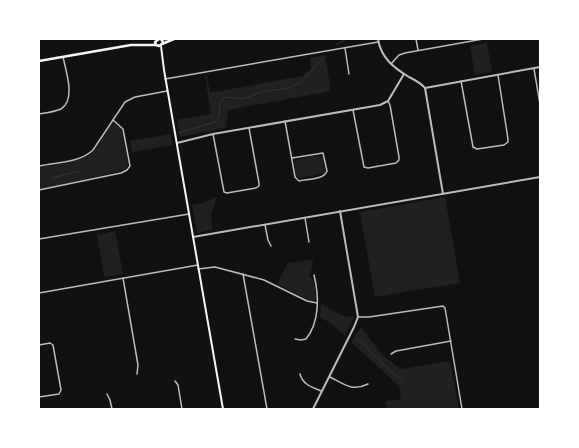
<svg xmlns="http://www.w3.org/2000/svg" width="579" height="448" viewBox="0 0 579 448" font-family="'Exo 2',sans-serif">
<style>
.green{fill:#202020}
.lines{fill:none;stroke-linecap:round;stroke-linejoin:round}
.stream{stroke:#333;stroke-width:1}
.minor{stroke:#bcbcbc;stroke-width:1.5}
.tertiary{stroke:#bcbcbc;stroke-width:2}
.secondary{stroke:#f5f5f5;stroke-width:2}
.primary{stroke:#f5f5f5;stroke-width:2.5}
</style>
<rect width="100%" height="100%" fill="#111"/>
<g class="green">
<polygon points="487,43 492,72 475,75 470,46"/>
<polygon points="325,55 331,91 228,110 226,128 180,137 177,120 211,114 205,76 207,76 210,93 302,76 311,69 310,58"/>
<path d="M114,124L121,128L122,132L128,164L126,169L121,171L39,190V167C55,164 81,163 93,152C100,145 105,135 110,126Z"/>
<polygon points="170,134 173,145 132,152 130,141"/>
<path d="M319,155L322,157L325,170L324,173L300,178C295,176 293,166 295,160Z"/>
<polygon points="217,196 211,215 212,230 197,233 192,205 204,203"/>
<polygon points="445,197 460,283 375,297 360,212"/>
<polygon points="115,231 123,274 104,277 97,235"/>
<polygon points="313,259 311,271 309,275 314,282 316,297 314,301 308,300 277,284 288,263"/>
<polygon points="321,304 345,317 354,316 345,336 333,325 320,317"/>
<polygon points="361,327 383,356 401,369 450,361 459,409 387,409 386,401 401,399 399,386 351,342"/>
</g>
<g class="lines">
<g class="stream">
<polyline points="336,45 346,39"/>
<polyline points="179,133 215,122 219,117 220,102 224,98 232,97 243,99 261,92 288,88 300,83 322,59"/>
<polyline points="52,178 78,171"/>
<polyline points="357,340 361,341 372,353 395,375 404,380"/>
</g>
<g class="minor">
<polyline points="416,39 418,50"/>
<polyline points="345,48 349,74"/>
<polyline points="391,64 399,55 405,53 483,39"/>
<polyline points="534,69 540,104"/>
<polyline points="165,79 378,42"/>
<polyline points="461,81 473,147 477,149 504,145 508,142 508,139 498,75"/>
<polyline points="353,110 364,167 368,168 396,163 399,160 399,157 390,105 388,101"/>
<path d="M39,114C46,113 54,112 61,109C76,100 66,71 63,57"/>
<path d="M285,121L295,177L299,181C307,179 324,180 327,171L323,153L292,158"/>
<polyline points="213,134 224,192 227,193 256,188 259,186 259,183 249,128"/>
<path d="M39,166C56,162 80,163 93,150L125,102L135,97L167,91"/>
<polyline points="39,190 121,173 127,170 130,166 123,129 113,120"/>
<polyline points="305,218 309,242"/>
<polyline points="265,225 268,240 271,246"/>
<polyline points="39,239 189,214"/>
<polyline points="198,269 215,267 264,280 307,301 317,303"/>
<polyline points="243,274 267,409"/>
<polyline points="123,278 138,365 137,374"/>
<polyline points="39,293 198,265"/>
<polyline points="358,317 369,317 443,306 445,308 462,409"/>
<path d="M295,339L301,340L306,339C320,322 319,295 314,275"/>
<polyline points="39,345 50,343 53,345 61,390 59,394 39,397"/>
<polyline points="391,354 396,351 451,341"/>
<path d="M300,374C303,385 312,387 321,391"/>
<path d="M330,377C344,384 352,392 368,384"/>
<polyline points="175,381 178,385 182,409"/>
<polyline points="107,394 110,400 112,409"/>
</g>
<g class="tertiary">
<path d="M378,39C381,58 394,68 409,77C415,80 421,83 425,88L443,194"/>
<polyline points="425,88 540,67"/>
<polyline points="177,143 213,134 380,105 388,101 404,74"/>
<polyline points="193,237 540,177"/>
<polyline points="313,409 354,327 358,317 340,211"/>
</g>
<polyline class="secondary" points="161,46 164,70 223,409"/>
<g class="primary">
<polyline points="159,39 155,42 156,45 159,46 163,43 162,40 160,39"/>
<polyline points="161,39 171,39"/>
<polyline points="162,44 174,39"/>
<polyline points="39,61 131,45 156,45"/>
</g>
</g>
<rect width="579" height="448" fill="none" stroke="#ffffff" stroke-width="80"/>
</svg>
